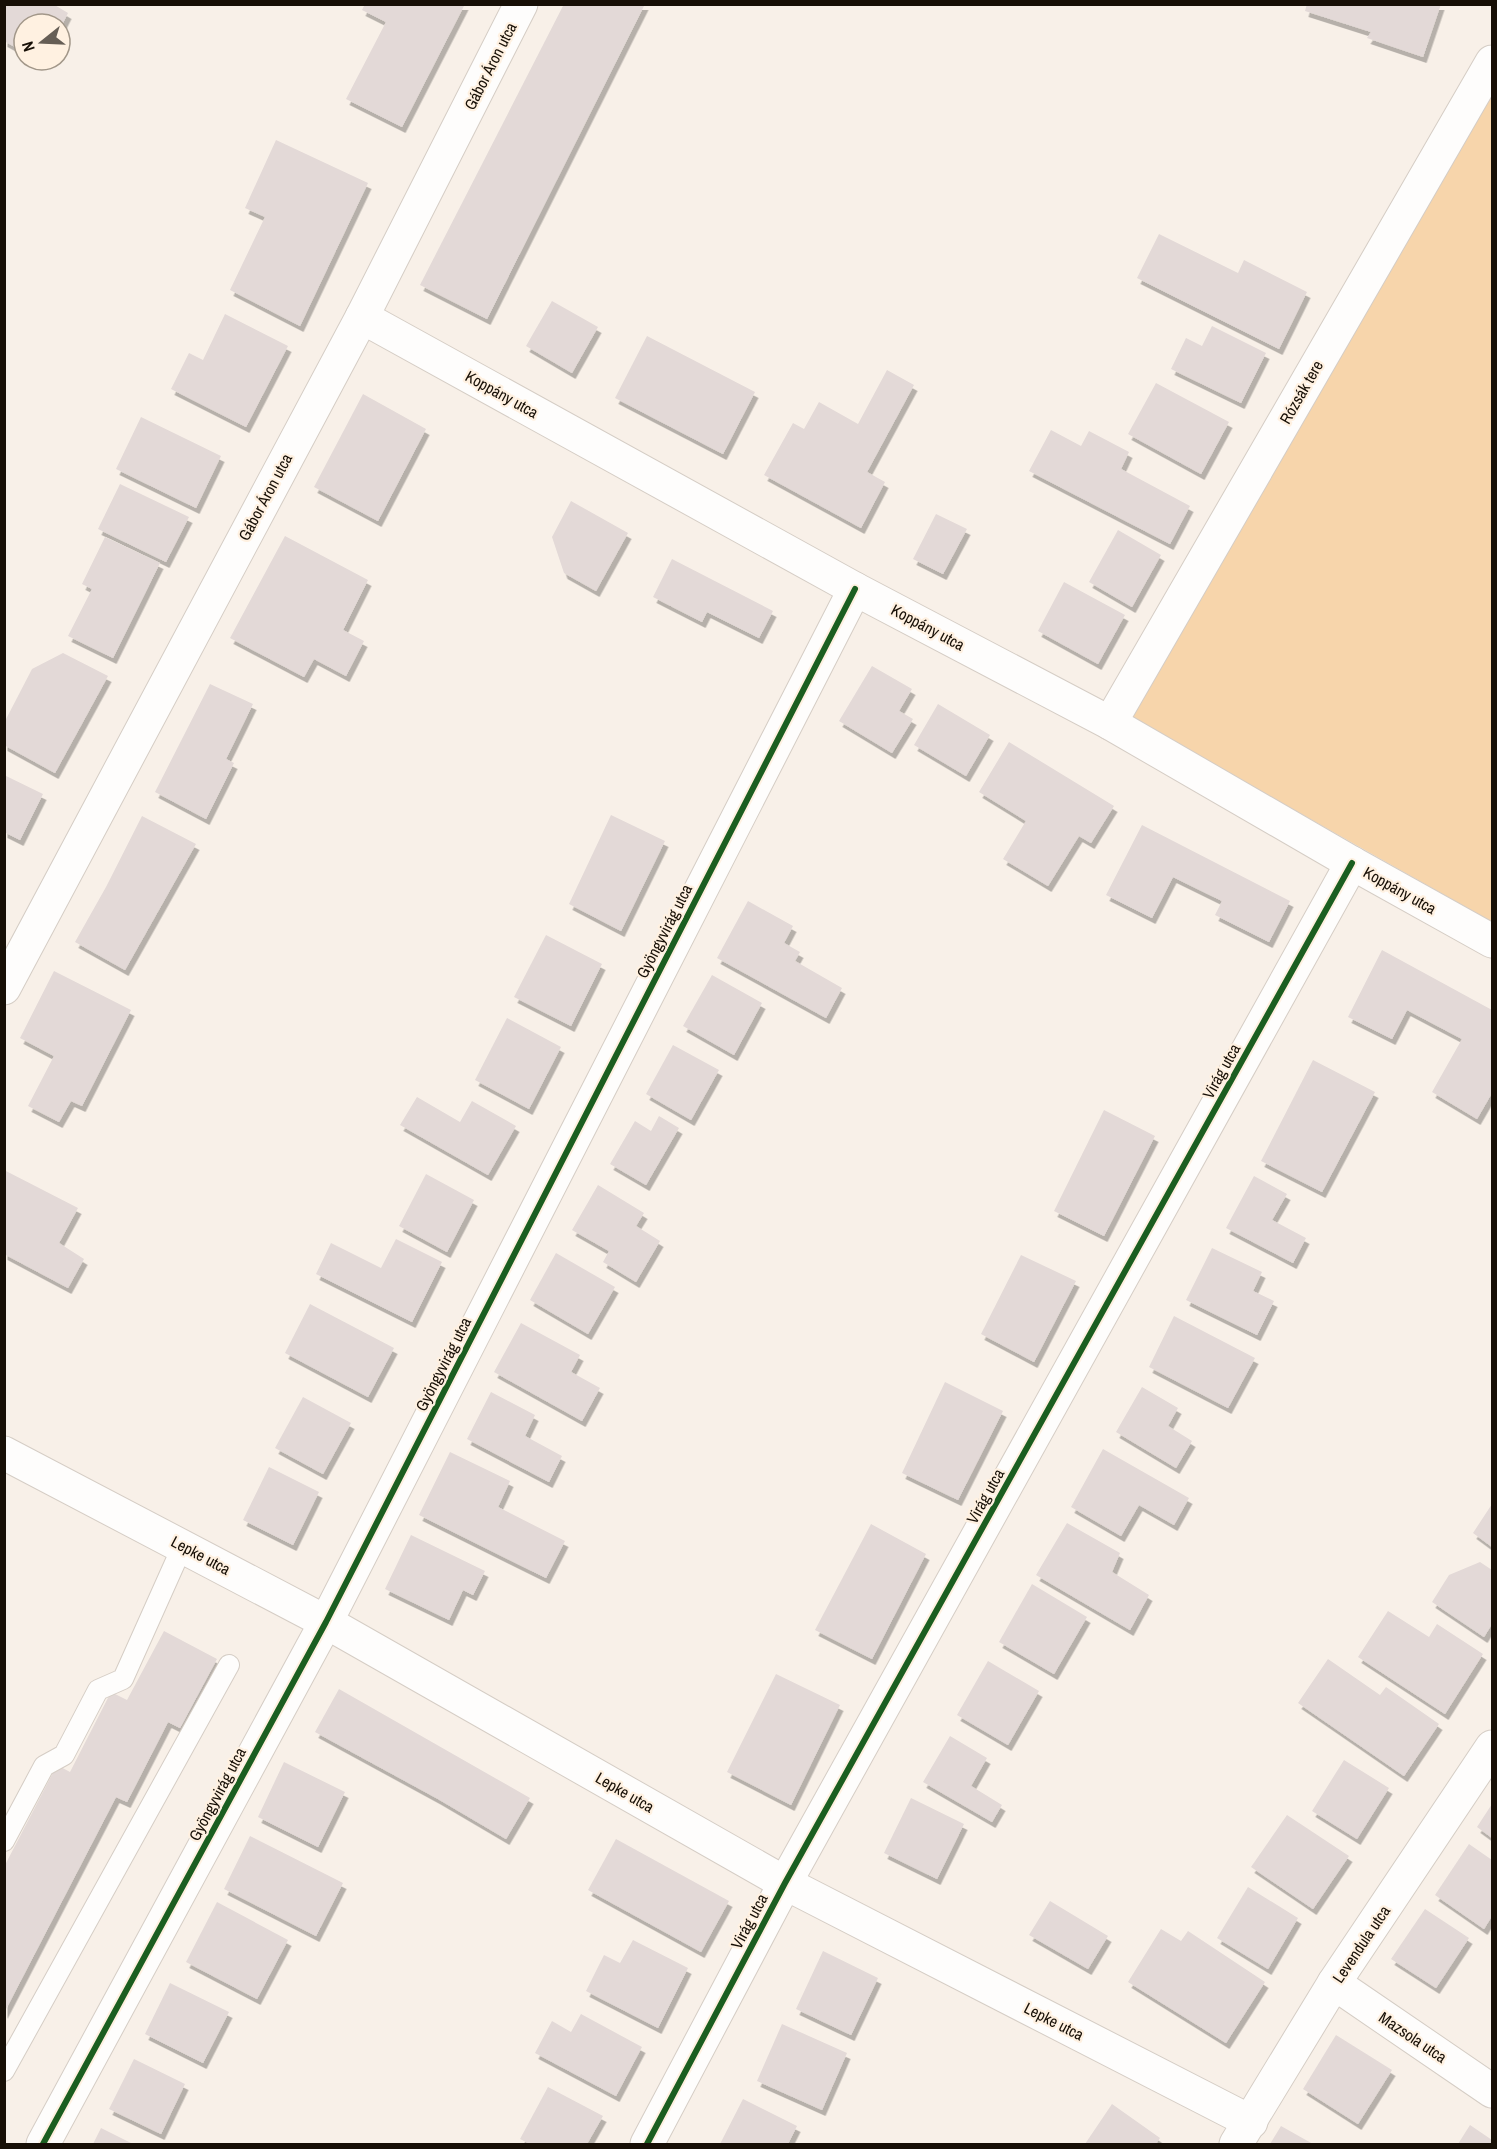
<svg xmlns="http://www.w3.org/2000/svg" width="1497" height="2149" viewBox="0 0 1497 2149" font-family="'Archivo Narrow',sans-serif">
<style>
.green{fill:#f7d5ab}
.building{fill:#e3d9d7;filter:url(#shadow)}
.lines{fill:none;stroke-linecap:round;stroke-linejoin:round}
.service-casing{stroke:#d5cdc5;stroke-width:22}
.minor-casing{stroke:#d5cdc5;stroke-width:35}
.service{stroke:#fefdfc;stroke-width:20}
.minor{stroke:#fefdfc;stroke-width:33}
.cycleway-casing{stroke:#fff1e1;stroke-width:10}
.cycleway{stroke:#1b5e20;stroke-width:6}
.labels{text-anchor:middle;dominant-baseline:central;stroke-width:4.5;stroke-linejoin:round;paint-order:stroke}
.street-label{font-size:16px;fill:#170f06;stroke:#fff1e1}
</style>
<defs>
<filter id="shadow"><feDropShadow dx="3.5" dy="6" stdDeviation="0" flood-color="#0004"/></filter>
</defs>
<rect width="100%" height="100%" fill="#f8f0e8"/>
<polygon class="green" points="1492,95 1492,922 1130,717"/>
<g class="building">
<polygon points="4,4 53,4 68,13 60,29 60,24 24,24 24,52 4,41"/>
<polygon points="365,4 465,4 402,127 346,99 386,22 362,10"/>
<polygon points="564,4 645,4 487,319 420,285"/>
<polygon points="1307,4 1441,4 1423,57 1367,38 1371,32 1305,11"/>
<polygon points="276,140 368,183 300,326 230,290 265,217 245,208"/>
<polygon points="1159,234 1238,273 1244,260 1307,292 1279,349 1137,278"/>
<polygon points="552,301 598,327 572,373 526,346"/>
<polygon points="225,314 288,346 246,427 171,389 189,353 203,360"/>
<polygon points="1212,326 1266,353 1241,403 1171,369 1186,338 1202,346"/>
<polygon points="647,336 755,392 723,454 615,398"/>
<polygon points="887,370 914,385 867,472 885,482 861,528 764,475 793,423 804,429 819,402 858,424"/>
<polygon points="1156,383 1229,422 1201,474 1128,434"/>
<polygon points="363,394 426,429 378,521 314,487"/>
<polygon points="141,417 221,456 196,508 116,469"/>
<polygon points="1051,430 1081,446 1089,431 1129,452 1121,469 1190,506 1170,544 1029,471"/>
<polygon points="120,484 189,517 166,562 98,529"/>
<polygon points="571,501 628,533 596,591 564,573 552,537"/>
<polygon points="936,514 967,529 943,574 913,559"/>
<polygon points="1118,530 1161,555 1132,607 1089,582"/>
<polygon points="285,536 368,580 343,630 364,641 346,676 314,659 304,677 230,638"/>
<polygon points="105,537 160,563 113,658 68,636 92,589 82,584"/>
<polygon points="672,559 773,611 759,638 707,612 702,622 653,597"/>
<polygon points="1064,582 1125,615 1098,664 1038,631"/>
<polygon points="63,653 108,676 55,773 4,745 4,723 32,669"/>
<polygon points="872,666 912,689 899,711 913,719 892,753 839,721"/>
<polygon points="210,684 253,704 226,759 234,763 206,819 155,792"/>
<polygon points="938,704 990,735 966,776 914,745"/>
<polygon points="1009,742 1114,806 1091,843 1079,836 1048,886 1003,859 1026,821 979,792"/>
<polygon points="4,775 43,794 20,840 4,832"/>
<polygon points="611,815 665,841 621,931 569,904"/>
<polygon points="142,816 196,844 125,970 75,942 106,887"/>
<polygon points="1142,825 1290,901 1269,942 1215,915 1222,901 1173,877 1152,918 1106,895"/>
<polygon points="748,901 793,926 784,943 800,952 795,961 842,988 826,1018 717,958"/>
<polygon points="546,935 602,964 571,1026 514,997"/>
<polygon points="1382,950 1492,1010 1492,1093 1477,1119 1432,1092 1462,1039 1407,1010 1392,1039 1348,1017"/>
<polygon points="54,971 131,1010 82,1106 71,1101 59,1122 28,1106 54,1056 20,1038"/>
<polygon points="712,975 762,1003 734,1055 683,1026"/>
<polygon points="507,1018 561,1047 529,1109 475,1080"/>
<polygon points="673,1045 719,1070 691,1120 646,1094"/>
<polygon points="1313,1060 1375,1092 1322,1192 1261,1161"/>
<polygon points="417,1097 460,1122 472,1101 516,1126 488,1175 400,1125"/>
<polygon points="1104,1110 1155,1136 1104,1236 1054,1211"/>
<polygon points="659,1116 679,1128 646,1185 610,1164 635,1121 651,1131"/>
<polygon points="4,1170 78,1208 59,1243 84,1259 68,1288 4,1254"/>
<polygon points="426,1174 474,1200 447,1252 399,1226"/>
<polygon points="1254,1176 1287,1194 1272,1220 1306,1238 1293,1263 1226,1228"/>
<polygon points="598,1185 644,1213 636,1226 660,1241 636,1282 603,1262 609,1251 572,1230"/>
<polygon points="396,1239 442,1262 412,1322 316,1274 331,1243 381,1268"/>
<polygon points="1212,1248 1262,1272 1253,1291 1274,1301 1257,1335 1186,1300"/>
<polygon points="556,1253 615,1287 588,1334 530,1300"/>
<polygon points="1021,1255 1076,1281 1034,1362 981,1334"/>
<polygon points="310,1304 394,1348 368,1397 285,1353"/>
<polygon points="1174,1316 1255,1358 1228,1408 1149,1367"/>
<polygon points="521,1323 580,1355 571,1372 600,1388 582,1421 494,1372"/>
<polygon points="945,1382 1003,1411 958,1500 902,1473"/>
<polygon points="1142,1387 1178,1408 1168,1426 1192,1441 1176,1468 1116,1432"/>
<polygon points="491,1392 535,1415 525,1436 562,1456 549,1482 467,1439"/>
<polygon points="303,1397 351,1423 323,1474 275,1448"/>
<polygon points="1103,1449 1189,1498 1174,1525 1139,1505 1121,1536 1071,1507"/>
<polygon points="450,1452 510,1481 498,1507 565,1541 546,1578 419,1515"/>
<polygon points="269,1467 319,1492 293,1545 243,1520"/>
<polygon points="1492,1504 1492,1547 1473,1533"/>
<polygon points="1067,1523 1120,1553 1112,1572 1149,1595 1130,1630 1036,1575"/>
<polygon points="871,1524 926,1554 872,1659 815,1630"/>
<polygon points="411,1535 485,1571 473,1595 463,1590 449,1620 385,1589"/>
<polygon points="1480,1562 1492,1570 1492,1624 1484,1637 1432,1602 1449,1575"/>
<polygon points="1032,1584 1087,1617 1054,1674 999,1642"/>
<polygon points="1388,1611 1429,1637 1437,1624 1483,1654 1445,1714 1358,1657"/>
<polygon points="164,1631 217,1659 180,1728 168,1722 127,1802 116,1797 4,2013 4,1867 57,1765 70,1772 111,1692 127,1700"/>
<polygon points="1328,1659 1380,1695 1386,1687 1439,1724 1404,1776 1298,1703"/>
<polygon points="988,1661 1039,1691 1008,1745 957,1715"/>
<polygon points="776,1674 840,1705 791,1805 727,1772"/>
<polygon points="339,1689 530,1798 506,1839 438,1799 315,1732"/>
<polygon points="950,1736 987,1758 971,1786 1002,1805 992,1822 923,1782"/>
<polygon points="1344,1760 1389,1788 1357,1839 1312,1811"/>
<polygon points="284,1762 345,1792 318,1847 258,1817"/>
<polygon points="911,1798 964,1824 937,1879 884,1853"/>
<polygon points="1492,1804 1492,1838 1477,1827"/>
<polygon points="1287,1815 1349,1856 1313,1909 1251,1867"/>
<polygon points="250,1836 343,1883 316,1936 224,1889"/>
<polygon points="616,1839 729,1901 701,1952 588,1890"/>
<polygon points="1469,1844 1492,1860 1492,1916 1484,1929 1435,1895"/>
<polygon points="1248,1887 1298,1918 1268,1969 1217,1938"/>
<polygon points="1050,1901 1108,1936 1088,1969 1029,1935"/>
<polygon points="217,1902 288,1940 257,1999 186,1962"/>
<polygon points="1425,1909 1469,1938 1436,1988 1391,1959"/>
<polygon points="1161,1929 1181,1941 1188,1931 1265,1982 1226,2043 1128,1982"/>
<polygon points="633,1940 688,1968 658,2028 586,1991 604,1955 620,1963"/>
<polygon points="823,1951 878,1978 851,2035 796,2009"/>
<polygon points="170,1983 229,2012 203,2063 145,2034"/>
<polygon points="581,2014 642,2047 616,2096 535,2053 552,2021 571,2032"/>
<polygon points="782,2024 847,2053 822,2110 757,2081"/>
<polygon points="1336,2035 1392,2070 1358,2124 1303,2089"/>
<polygon points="134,2059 185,2084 161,2134 109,2109"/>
<polygon points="548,2087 603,2116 587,2144 530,2144 520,2139"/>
<polygon points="743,2099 797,2126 788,2144 720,2144"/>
<polygon points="1112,2104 1160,2138 1156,2144 1085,2144"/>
<polygon points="1470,2125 1492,2140 1492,2144 1458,2144"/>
<polygon points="1281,2126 1313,2144 1270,2144"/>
<polygon points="101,2128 133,2144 93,2144"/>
</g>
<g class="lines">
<defs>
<g id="service">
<polyline points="4,1841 44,1766 64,1755 98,1690 123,1679 183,1545"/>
<polyline points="4,2071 229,1665"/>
</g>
<g id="minor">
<polyline points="362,317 855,589 1110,723 1352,863 1492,941"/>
<polyline points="1110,723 1492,62"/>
<polyline points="4,988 362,317 521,4"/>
<polyline points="4,1453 326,1622 785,1883 1251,2122"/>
<polyline points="1334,1983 1492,2091"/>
<polyline points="43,2144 326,1622 855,589"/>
<polyline points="647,2144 785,1883 1352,863"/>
<polyline points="1236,2144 1334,1983 1492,1747"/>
</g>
</defs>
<use href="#service" class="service-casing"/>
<use href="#minor" class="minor-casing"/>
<use href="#service" class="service"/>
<use href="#minor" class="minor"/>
<defs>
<g id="cycleway">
<polyline points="43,2144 326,1622 855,589"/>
<polyline points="647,2144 785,1883 1352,863"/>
</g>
</defs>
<use href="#cycleway" class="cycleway-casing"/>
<use href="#cycleway" class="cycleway"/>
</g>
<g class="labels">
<g class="street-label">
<text transform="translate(490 66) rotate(-63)">Gábor Áron utca</text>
<text transform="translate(1301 392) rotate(-60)">Rózsák tere</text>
<text transform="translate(502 394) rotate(29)">Koppány utca</text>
<text transform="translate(265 497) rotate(-62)">Gábor Áron utca</text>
<text transform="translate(928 627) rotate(28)">Koppány utca</text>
<text transform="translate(1400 890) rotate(29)">Koppány utca</text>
<text transform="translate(664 931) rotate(-63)">Gyöngyvirág utca</text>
<text transform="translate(1221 1071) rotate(-61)">Virág utca</text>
<text transform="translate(443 1364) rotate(-63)">Gyöngyvirág utca</text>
<text transform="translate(985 1496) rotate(-61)">Virág utca</text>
<text transform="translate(201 1555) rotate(28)">Lepke utca</text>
<text transform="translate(625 1792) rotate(30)">Lepke utca</text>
<text transform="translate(217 1794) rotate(-62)">Gyöngyvirág utca</text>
<text transform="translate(749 1921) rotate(-62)">Virág utca</text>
<text transform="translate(1361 1944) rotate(-56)">Levendula utca</text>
<text transform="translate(1054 2021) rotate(27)">Lepke utca</text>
<text transform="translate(1413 2037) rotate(34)">Mazsola utca</text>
</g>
</g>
<rect width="1497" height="2149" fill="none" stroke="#170f06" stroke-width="12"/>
<g transform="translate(42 42) rotate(252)"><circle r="28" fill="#fff1e1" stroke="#a29789" stroke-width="1.5"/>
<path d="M0-4.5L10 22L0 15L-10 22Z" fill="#665e55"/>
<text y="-9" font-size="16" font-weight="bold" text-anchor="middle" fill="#170f06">N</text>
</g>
</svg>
